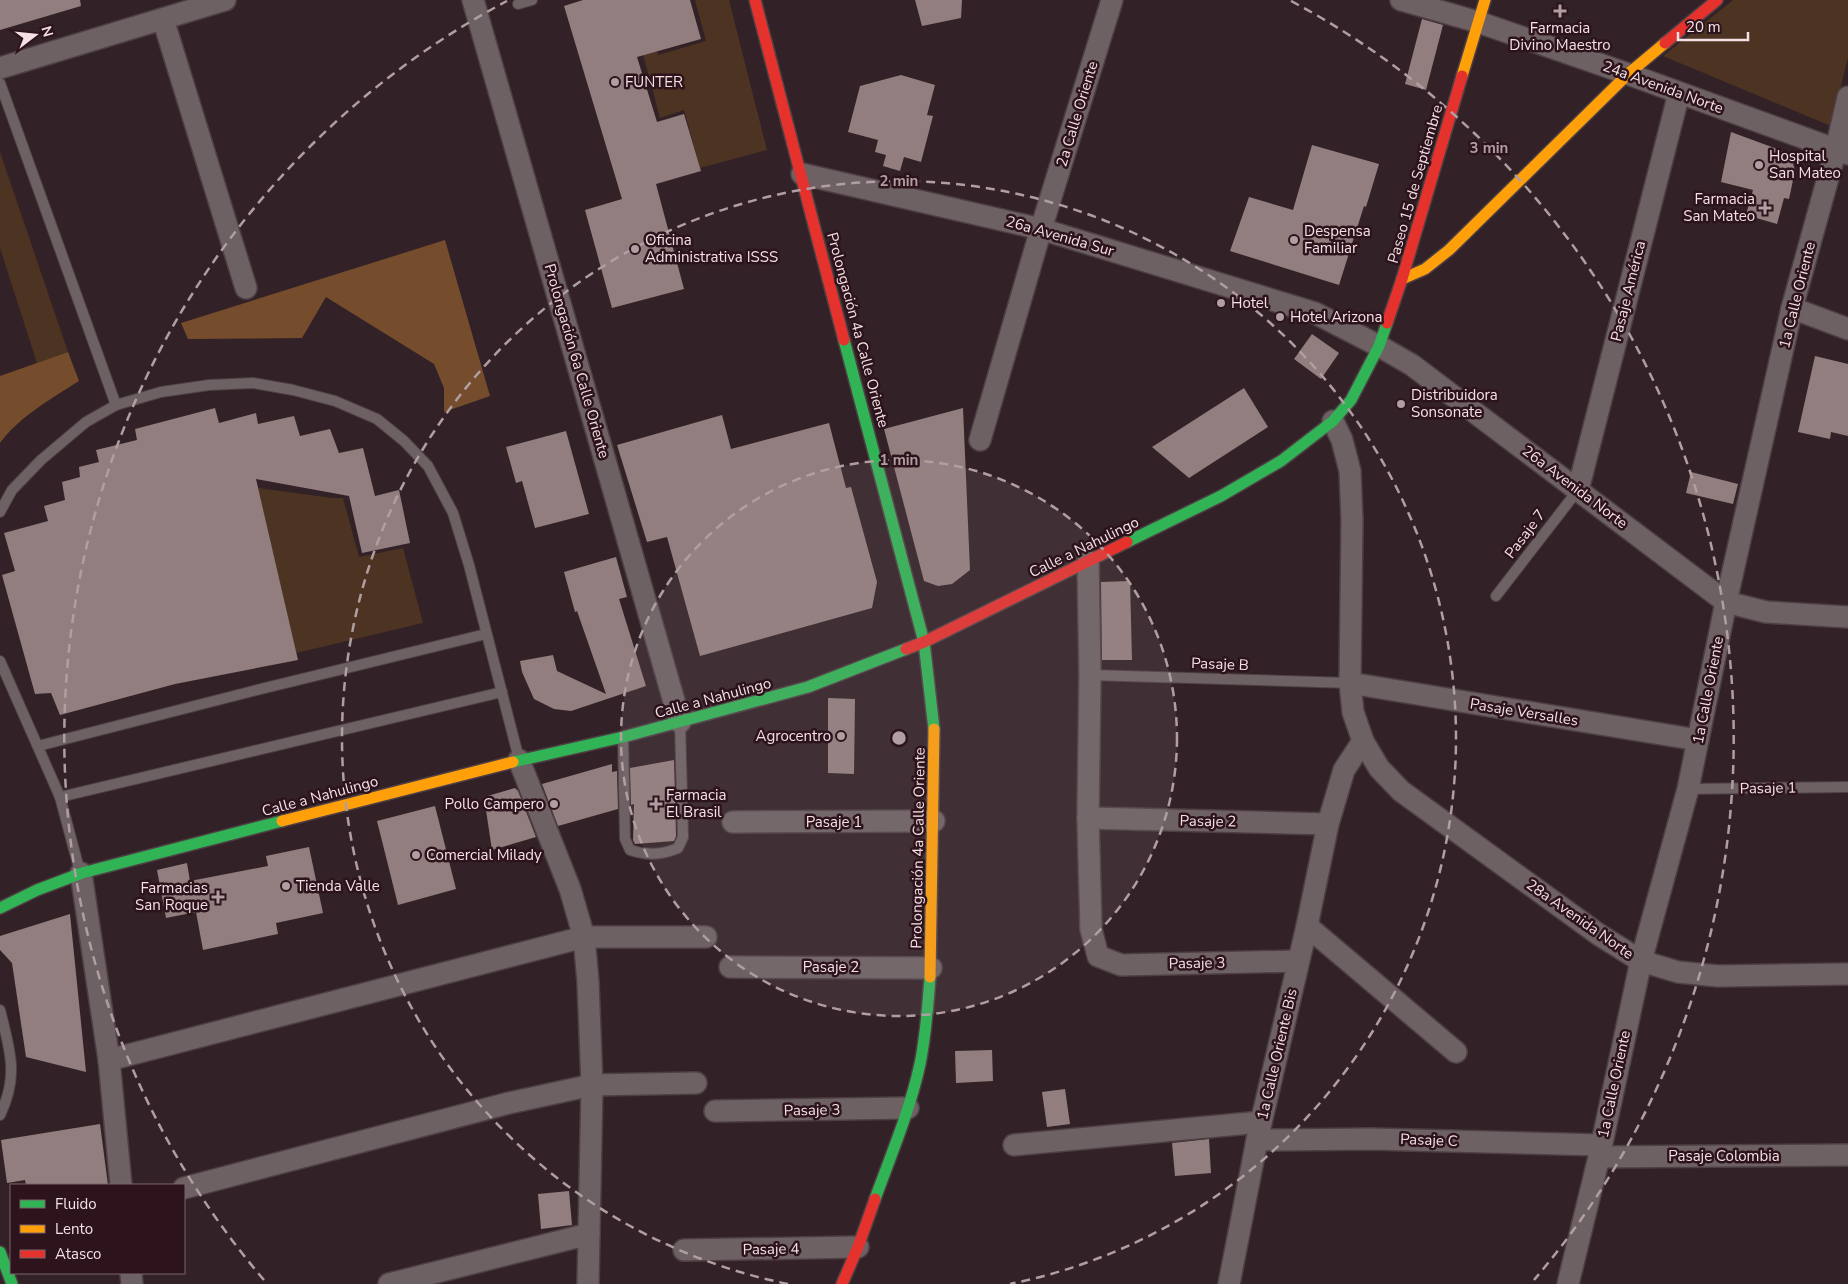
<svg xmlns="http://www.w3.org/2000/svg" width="1848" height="1284" viewBox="0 0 1848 1284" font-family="'Nunito Sans',sans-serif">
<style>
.green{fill:#4c3322}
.forest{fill:#754c2c}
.building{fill:#927e7e}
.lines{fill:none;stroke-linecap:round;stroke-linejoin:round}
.lane-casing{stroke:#4d3f43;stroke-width:12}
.street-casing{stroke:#4d3f43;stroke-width:24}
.fast-casing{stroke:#4d3f43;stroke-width:14}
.slow-casing{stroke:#4d3f43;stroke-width:14}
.jam-casing{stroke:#4d3f43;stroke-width:14}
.lane{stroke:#6e6164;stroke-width:10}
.street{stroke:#6e6164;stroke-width:21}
.fast{stroke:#30b455;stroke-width:11}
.slow{stroke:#ff9f0a;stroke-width:11}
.jam{stroke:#e5322d;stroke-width:11}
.ring{fill:none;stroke:#b09ea2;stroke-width:2.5;stroke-dasharray:9 6}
.poi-dot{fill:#b09ea2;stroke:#2d131b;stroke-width:2}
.labels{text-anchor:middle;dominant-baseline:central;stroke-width:5;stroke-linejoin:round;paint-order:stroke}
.poi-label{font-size:15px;fill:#f4e0e5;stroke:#2d131b;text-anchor:start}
.street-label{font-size:15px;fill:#f4e0e5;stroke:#2d131b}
.centre{fill:#b09ea2;stroke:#2d131b;stroke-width:2.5}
.ring-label{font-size:15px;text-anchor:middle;font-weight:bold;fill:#b09ea2;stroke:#2d131b;stroke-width:5;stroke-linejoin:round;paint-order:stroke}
</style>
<rect width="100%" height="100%" fill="#322227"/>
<g class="green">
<polygon points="695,0 729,0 767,150 700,168 684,110 660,118 640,43 654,39 658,55 706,41"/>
<polygon points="1733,0 1848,0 1848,58 1831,126 1663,56"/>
<polygon points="0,152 68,352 37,363 0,248"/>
<polygon points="258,488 332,498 343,498 359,557 403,548 423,623 296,653"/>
</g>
<g class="forest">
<polygon points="445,240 490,396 444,412 444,388 434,364 326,297 302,338 188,339 181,323"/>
<path d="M68,352L79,381C51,399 20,416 0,443V376Z"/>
</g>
<g class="building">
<polygon points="0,0 80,0 81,6 0,30"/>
<polygon points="583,0 690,0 701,39 637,57 657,122 684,114 701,171 656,184 684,289 612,308 585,210 622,199 564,6"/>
<polygon points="915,0 962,0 961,18 922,26"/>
<polygon points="1422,19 1443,25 1426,90 1405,84"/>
<polygon points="901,75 935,85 927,115 933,116 921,162 904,157 900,171 883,166 886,155 875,152 878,140 848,132 860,86"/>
<polygon points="1731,132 1788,153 1792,159 1795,171 1789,199 1784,198 1777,224 1746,215 1753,190 1721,182"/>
<polygon points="1312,145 1379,164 1366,207 1364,206 1339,285 1230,251 1249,197 1293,210"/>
<polygon points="1312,334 1339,353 1321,379 1294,359"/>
<polygon points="1815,356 1848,364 1848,436 1831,432 1830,439 1798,432"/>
<polygon points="1244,388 1268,427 1189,478 1152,447"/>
<polygon points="215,408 219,423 256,413 258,424 294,416 300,436 330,429 339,453 363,448 375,496 399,490 410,543 362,553 349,496 256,479 298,660 175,684 60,715 51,693 35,694 2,575 15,571 4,533 48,521 44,506 65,500 62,482 80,477 79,467 99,462 96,450 137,440 135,429"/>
<polygon points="963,408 970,570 952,584 938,586 924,581 884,429"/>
<polygon points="722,415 731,449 829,423 846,488 851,487 877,582 872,608 700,656 667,537 647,542 617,445"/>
<polygon points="566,431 589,514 535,528 522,481 516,483 506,447"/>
<polygon points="1691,472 1738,484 1733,504 1686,493"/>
<polygon points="616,557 627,597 619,599 646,686 571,711 554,709 534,699 522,672 520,661 553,655 557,671 606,694 577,611 575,612 564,572"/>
<polygon points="1130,581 1132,660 1102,660 1101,582"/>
<polygon points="828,698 855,699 854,774 828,773"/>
<polygon points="674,760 676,836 674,841 635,844 633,840 634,804 631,805 630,768"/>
<polygon points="612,764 612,772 617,771 618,809 558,826 542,784"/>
<polygon points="515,788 518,791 536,837 492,850 484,797"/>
<polygon points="435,806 456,889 398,905 377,821"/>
<polygon points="309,847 323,913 276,923 278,934 203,950 196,912 166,918 157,870 187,863 190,881 268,866 266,856"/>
<polygon points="70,914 86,1072 26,1057 12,963 0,950 0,936"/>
<polygon points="992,1050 993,1081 956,1083 955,1051"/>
<polygon points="1065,1089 1070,1124 1047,1127 1042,1092"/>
<polygon points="100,1124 108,1185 26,1185 25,1180 7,1183 1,1140"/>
<polygon points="1209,1139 1211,1173 1175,1176 1172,1143"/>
<polygon points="569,1191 572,1225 541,1229 538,1194"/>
</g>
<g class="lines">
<defs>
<g id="lane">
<polyline points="518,4 532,0"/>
<polyline points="0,83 116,405"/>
<polyline points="0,512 12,490 41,460 86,422 116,405 161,392 209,385 253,383 293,390 335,401 377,419 404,441 428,466 453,513 469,565 519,759"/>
<polyline points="1496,596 1578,490"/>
<polyline points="0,661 60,797 80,872"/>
<polyline points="1090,675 1350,683"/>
<path d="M623,738L625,839L630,850C647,856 662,855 678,848L683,837L680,722"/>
<polyline points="38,746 253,691 486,634"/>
<polyline points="1688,789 1848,787"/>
<polyline points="60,797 502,692"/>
<path d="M0,1010C10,1050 19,1076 0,1115"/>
</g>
<g id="street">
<polyline points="473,0 680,722"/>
<polyline points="1401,0 1478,22 1628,74 1848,154"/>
<polyline points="163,19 246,288"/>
<polyline points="0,68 225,0"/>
<polyline points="802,174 1041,229 1315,313 1379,346 1412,365 1726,602 1766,612 1848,617"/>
<polyline points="1792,308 1848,329"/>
<polyline points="980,440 1041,229 1112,0"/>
<polyline points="1578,490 1679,93"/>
<polyline points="1088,561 1090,675 1088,818 1091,929 1098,956 1121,965 1298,961"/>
<polyline points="1350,683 1698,740"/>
<polyline points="1363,741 1379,768 1401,791 1598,934 1641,961 1678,972 1718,976 1848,974"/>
<polyline points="519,760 570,889 584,937 588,982 592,1085 588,1284"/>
<polyline points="1088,818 1328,824"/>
<polyline points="733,822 934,821"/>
<polyline points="81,873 109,1060 121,1185"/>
<polyline points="1307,926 1456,1052"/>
<polyline points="730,967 931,968"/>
<polyline points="109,1060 584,937 706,937"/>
<polyline points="715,1111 908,1108"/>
<polyline points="1257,1140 1372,1139 1601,1145"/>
<polyline points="1014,1145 1261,1122"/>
<polyline points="1599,1157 1848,1155"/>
<polyline points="184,1188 509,1103 592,1085 696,1083"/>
<polyline points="684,1250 858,1247"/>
<polyline points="131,1273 132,1284"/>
<polyline points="389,1284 589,1234"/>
<polyline points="1229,1284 1257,1140 1307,926 1328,824 1344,770 1363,741 1353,712 1350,683 1352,520 1350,471 1342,440 1333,421"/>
<polyline points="1568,1284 1599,1157 1641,961 1688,789 1726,602 1792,308 1836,149 1848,97"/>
</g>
<g id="fast">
<polyline points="844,340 924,642 934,729"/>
<polyline points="1127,542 1221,496 1281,461 1333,421 1351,400 1379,346 1387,323"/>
<polyline points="513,762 623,737 808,687 906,649"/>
<polyline points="0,908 37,890 82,873 282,821"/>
<path d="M875,1199C891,1155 910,1110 920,1064C926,1035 928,1006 930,977"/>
<polyline points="0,1252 12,1284"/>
</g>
<g id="slow">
<polyline points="1462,76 1485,0"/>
<polyline points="1402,279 1425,269 1449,250 1628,74 1665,43"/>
<polyline points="282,821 513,762"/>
<polyline points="930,977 934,729"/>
</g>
<g id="jam">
<polyline points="755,0 844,340"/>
<polyline points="1665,43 1717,0"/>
<polyline points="1387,323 1402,279 1462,76"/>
<polyline points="906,649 924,642 1127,542"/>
<polyline points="842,1284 858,1247 875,1199"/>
</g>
</defs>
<use href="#lane" class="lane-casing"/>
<use href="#street" class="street-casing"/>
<use href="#fast" class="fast-casing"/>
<use href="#slow" class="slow-casing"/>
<use href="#jam" class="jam-casing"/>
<use href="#lane" class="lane"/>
<use href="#street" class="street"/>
<use href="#fast" class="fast"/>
<use href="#slow" class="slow"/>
<use href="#jam" class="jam"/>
</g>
<circle cx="899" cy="738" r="278" fill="#b09ea2" fill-opacity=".12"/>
<g class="ring">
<circle cx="899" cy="738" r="278"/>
<path d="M788 1284A557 557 0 1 1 1010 1284"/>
<path d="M264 1280A835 835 0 0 1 507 1M1291 1A835 835 0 0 1 1534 1280"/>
</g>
<g class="poi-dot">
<path d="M1557.5 3.5h5v5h5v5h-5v5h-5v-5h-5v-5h5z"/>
<circle cx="615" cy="82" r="5"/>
<circle cx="1759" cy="165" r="5"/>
<path d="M1762.5 200.5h5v5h5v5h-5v5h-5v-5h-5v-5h5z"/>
<circle cx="1294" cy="240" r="5"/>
<circle cx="635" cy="249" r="5"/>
<circle cx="1221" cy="303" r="5"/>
<circle cx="1280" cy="317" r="5"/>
<circle cx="1401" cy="404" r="5"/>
<circle cx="841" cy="736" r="5"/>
<circle cx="554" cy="804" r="5"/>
<path d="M653.5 796.5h5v5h5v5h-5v5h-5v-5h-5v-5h5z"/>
<circle cx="416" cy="855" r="5"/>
<circle cx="286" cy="886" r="5"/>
<path d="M215.5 889.5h5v5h5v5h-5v5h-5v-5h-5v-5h5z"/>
</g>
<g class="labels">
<g class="poi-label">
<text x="1560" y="28" text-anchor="middle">Farmacia<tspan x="1560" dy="17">Divino Maestro</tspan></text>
<text x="625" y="82">FUNTER</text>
<text x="1769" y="156">Hospital<tspan x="1769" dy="17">San Mateo</tspan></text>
<text x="1755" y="199" text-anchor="end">Farmacia<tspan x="1755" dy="17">San Mateo</tspan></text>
<text x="1304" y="231">Despensa<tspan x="1304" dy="17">Familiar</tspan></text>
<text x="645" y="240">Oficina<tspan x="645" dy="17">Administrativa ISSS</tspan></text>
<text x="1231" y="303">Hotel</text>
<text x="1290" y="317">Hotel Arizona</text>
<text x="1411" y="395">Distribuidora<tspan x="1411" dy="17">Sonsonate</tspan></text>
<text x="831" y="736" text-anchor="end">Agrocentro</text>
<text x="666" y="795">Farmacia<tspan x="666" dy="17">El Brasil</tspan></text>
<text x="544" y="804" text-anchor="end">Pollo Campero</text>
<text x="426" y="855">Comercial Milady</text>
<text x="296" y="886">Tienda Valle</text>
<text x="208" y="888" text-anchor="end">Farmacias<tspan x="208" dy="17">San Roque</tspan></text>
</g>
<g class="street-label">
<text transform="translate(1663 87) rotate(20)">24a Avenida Norte</text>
<text transform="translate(1077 114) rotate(-73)">2a Calle Oriente</text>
<text transform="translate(1415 184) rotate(-74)">Paseo 15 de Septiembre</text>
<text transform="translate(1060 236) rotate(16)">26a Avenida Sur</text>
<text transform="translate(1628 291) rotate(-76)">Pasaje América</text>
<text transform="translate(1797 295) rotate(-76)">1a Calle Oriente</text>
<text transform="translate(858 330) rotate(75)">Prolongación 4a Calle Oriente</text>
<text transform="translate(577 361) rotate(74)">Prolongación 6a Calle Oriente</text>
<text transform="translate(1575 487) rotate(37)">26a Avenida Norte</text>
<text transform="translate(1525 534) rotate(-53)">Pasaje 7</text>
<text transform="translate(1084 547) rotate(-26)">Calle a Nahulingo</text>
<text transform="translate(1220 664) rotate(2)">Pasaje B</text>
<text transform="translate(1708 690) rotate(-79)">1a Calle Oriente</text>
<text transform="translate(713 698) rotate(-15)">Calle a Nahulingo</text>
<text transform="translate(1524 712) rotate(9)">Pasaje Versalles</text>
<text transform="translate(1768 788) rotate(-1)">Pasaje 1</text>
<text transform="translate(320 796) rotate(-15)">Calle a Nahulingo</text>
<text transform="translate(1208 821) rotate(1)">Pasaje 2</text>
<text x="834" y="822">Pasaje 1</text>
<text transform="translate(918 848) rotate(-89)">Prolongación 4a Calle Oriente</text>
<text transform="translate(1580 919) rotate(35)">28a Avenida Norte</text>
<text transform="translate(1197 963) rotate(-1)">Pasaje 3</text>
<text x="831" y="967">Pasaje 2</text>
<text transform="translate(1277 1054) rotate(-77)">1a Calle Oriente Bis</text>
<text transform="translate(1614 1084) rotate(-78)">1a Calle Oriente</text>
<text transform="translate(812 1110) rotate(-1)">Pasaje 3</text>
<text transform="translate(1429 1140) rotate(2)">Pasaje C</text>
<text x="1724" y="1156">Pasaje Colombia</text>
<text transform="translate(771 1249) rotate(-1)">Pasaje 4</text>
</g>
</g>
<circle cx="899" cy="738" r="8" class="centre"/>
<g class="ring-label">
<text x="1489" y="153">3 min</text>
<text x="899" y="186">2 min</text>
<text x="899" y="465">1 min</text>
</g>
<rect x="10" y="1184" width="175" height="90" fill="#2d131b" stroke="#7d656c"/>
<rect x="20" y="1200" width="25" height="8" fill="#30b455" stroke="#7d656c"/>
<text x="55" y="1209" font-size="15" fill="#f4e0e5">Fluido</text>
<rect x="20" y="1225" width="25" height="8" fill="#ff9f0a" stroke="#7d656c"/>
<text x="55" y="1234" font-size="15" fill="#f4e0e5">Lento</text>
<rect x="20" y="1250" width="25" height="8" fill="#e5322d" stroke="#7d656c"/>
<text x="55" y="1259" font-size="15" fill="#f4e0e5">Atasco</text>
<g transform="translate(35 35) rotate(74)" stroke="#2d131b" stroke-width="4" paint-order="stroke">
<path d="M0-4L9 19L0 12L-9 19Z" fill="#f4e0e5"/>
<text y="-8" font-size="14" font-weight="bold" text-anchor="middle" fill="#f4e0e5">N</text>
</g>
<path d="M1678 32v8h70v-8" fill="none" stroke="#f4e0e5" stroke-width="2.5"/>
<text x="1686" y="32" font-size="15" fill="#f4e0e5" stroke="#2d131b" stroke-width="4" paint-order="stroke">20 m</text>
</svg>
